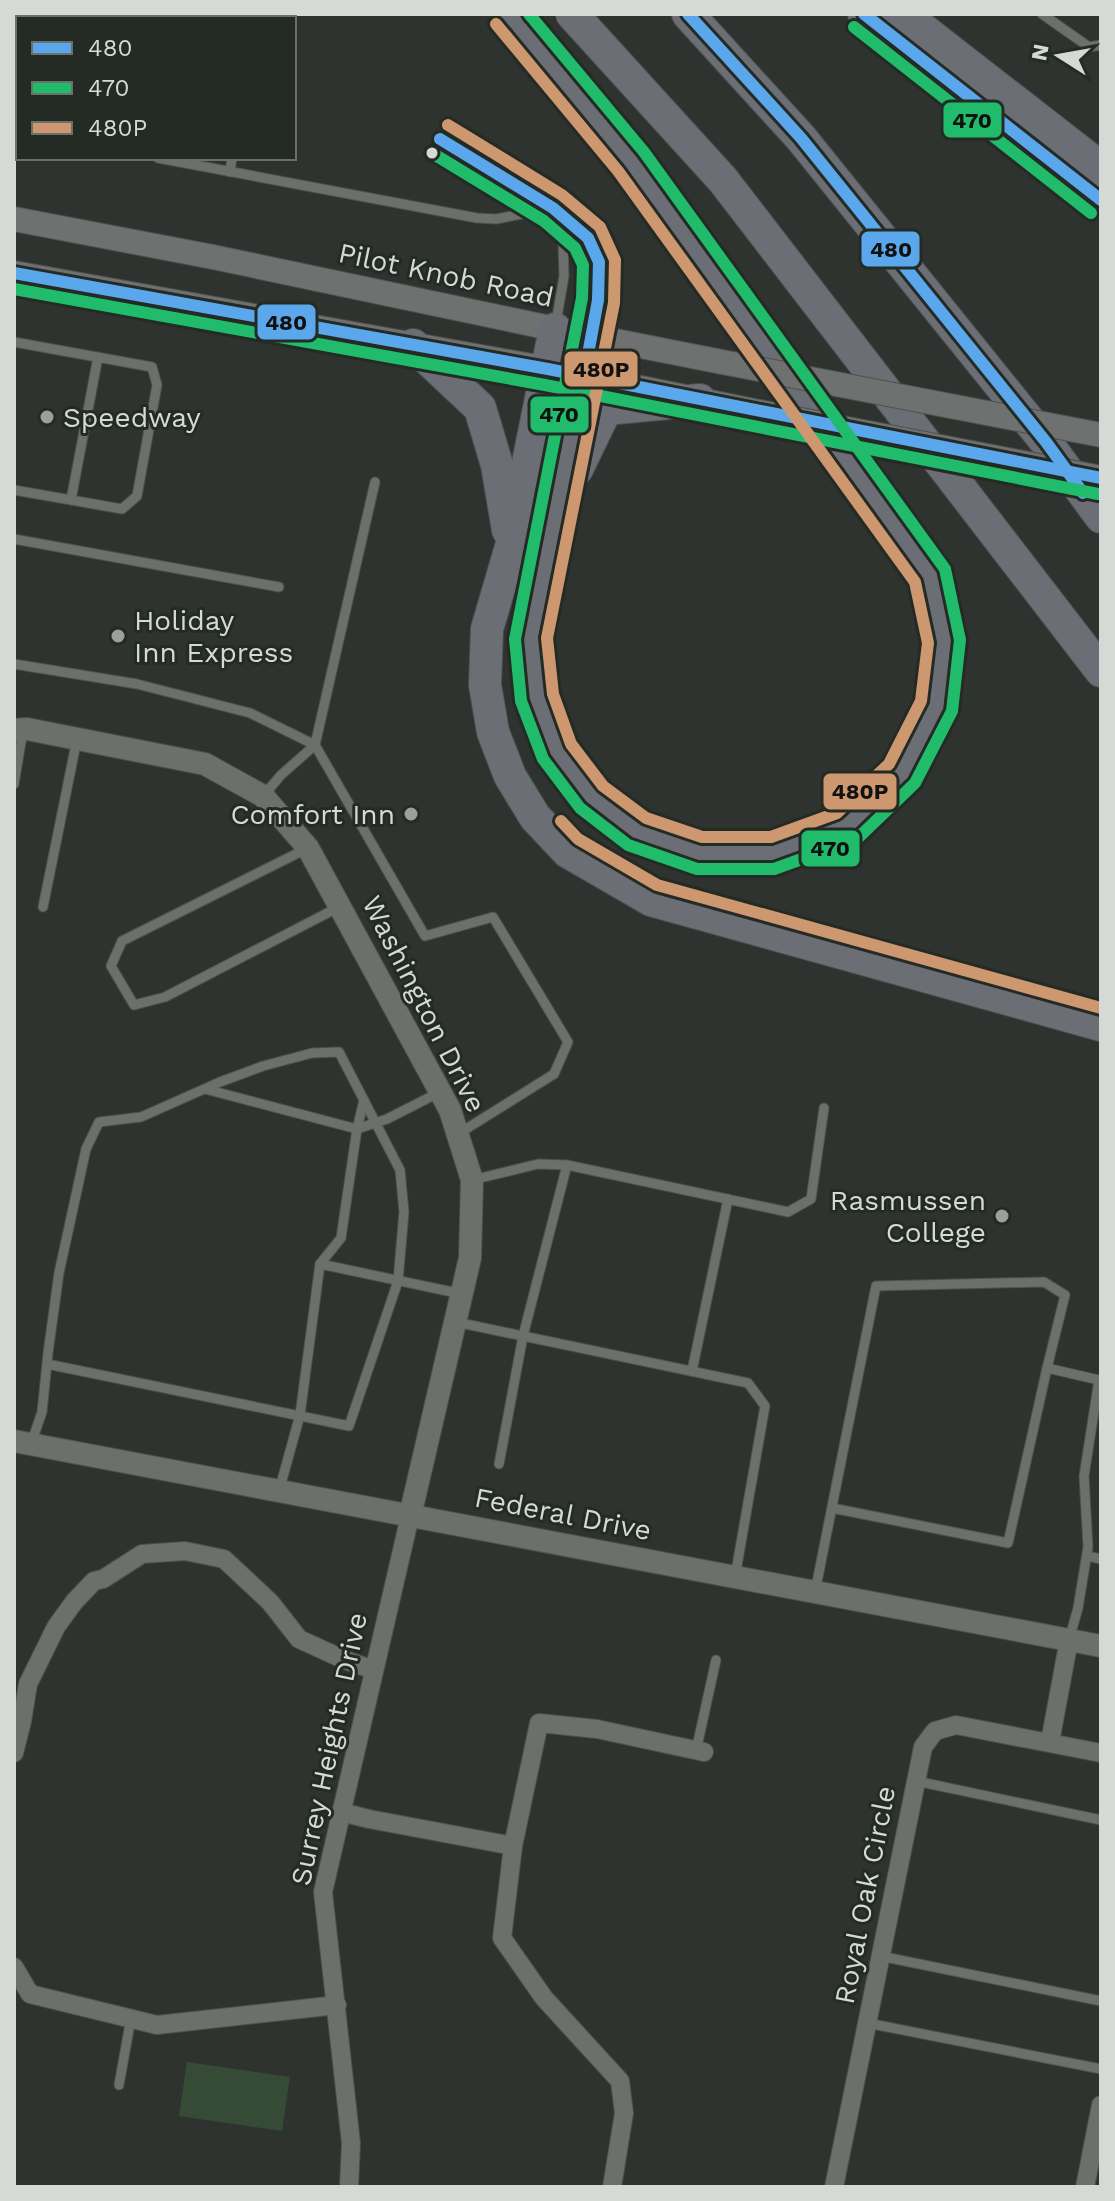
<svg xmlns="http://www.w3.org/2000/svg" width="1115" height="2201" viewBox="0 0 1115 2201" font-family="'Work Sans',sans-serif">
<style>
.pitch{fill:#364b36}
.lines{fill:none;stroke-linecap:round;stroke-linejoin:round}
.service-casing{stroke:#4d504d;stroke-width:11}
.minor-casing{stroke:#4d504d;stroke-width:20}
.tertiary-casing{stroke:#4d504d;stroke-width:24}
.secondary-casing{stroke:#4d504d;stroke-width:26}
.motorway-casing{stroke:#4d504d;stroke-width:34}
.service{stroke:#6c6f6c;stroke-width:9}
.minor{stroke:#6c6f6c;stroke-width:18}
.tertiary{stroke:#6c6f6c;stroke-width:22}
.secondary{stroke:#6f7070;stroke-width:24}
.motorway{stroke:#6c6e75;stroke-width:32}
.secondary-bridge-casing{stroke:#4d504d;stroke-width:26;stroke-linecap:butt}
.secondary-bridge{stroke:#6f7070;stroke-width:24}
.bus-1-casing{stroke:#242a24;stroke-width:18}
.bus-2-casing{stroke:#242a24;stroke-width:18}
.bus-3-casing{stroke:#242a24;stroke-width:18}
.bus-1{stroke:#5aa8eb;stroke-width:12}
.bus-2{stroke:#20bc6c;stroke-width:12}
.bus-3{stroke:#cd976f;stroke-width:12}
.bus-dot{fill:#d6dad6;stroke:#242a24;stroke-width:3}
.poi-dot{fill:#9ca09c;stroke:#242a24;stroke-width:3}
.labels{text-anchor:middle;dominant-baseline:central;stroke-width:6;stroke-linejoin:round;paint-order:stroke}
.street-label{font-size:28px;fill:#d6dad6;stroke:#242a24}
.poi-label{font-size:28px;fill:#d6dad6;stroke:#242a24;text-anchor:start}
.line-badge{stroke:#242a24;stroke-width:3}
.pale-badge-label{font-size:22px;text-anchor:middle;font-weight:bold;fill:#111}
</style>
<rect width="100%" height="100%" fill="#2f332f"/>
<polygon class="pitch" points="187,2062 290,2077 282,2131 179,2116"/>
<g class="lines">
<defs>
<g id="service">
<polyline points="1042,14 1089,47 1101,45"/>
<polyline points="14,131 18,131"/>
<polyline points="440,139 553,208 588,238 599,262 598,300 593,329"/>
<polyline points="158,158 477,218 496,219 553,208"/>
<polyline points="230,172 232,158"/>
<polyline points="553,208 563,243 564,276 556,323"/>
<polyline points="14,342 152,367 157,385 137,496 122,509 14,490"/>
<polyline points="375,482 315,745 425,936 493,917 568,1042 554,1074 458,1134"/>
<polyline points="71,500 98,357"/>
<polyline points="14,539 279,587"/>
<polyline points="14,664 137,684 250,713 315,745 281,775 264,795"/>
<polyline points="14,784 23,730"/>
<polyline points="308,848 122,941 111,966 134,1005 165,997 339,907"/>
<polyline points="43,907 77,739"/>
<polyline points="205,1089 357,1129 387,1119 440,1092"/>
<polyline points="472,1180 538,1164 567,1165 788,1212 811,1199 824,1108"/>
<polyline points="320,1264 462,1294"/>
<polyline points="456,1322 748,1383 765,1406 735,1577"/>
<polyline points="1047,1368 1099,1380 1084,1476 1088,1547 1078,1608 1069,1640"/>
<polyline points="692,1371 728,1199"/>
<polyline points="31,1444 42,1412 48,1353 59,1273 86,1149 99,1122 141,1117 220,1082 263,1066 312,1053 339,1052 400,1170 404,1212 398,1281 349,1426 47,1364"/>
<polyline points="499,1464 523,1336 567,1165"/>
<polyline points="279,1491 300,1415 320,1264 341,1238 357,1129 364,1100"/>
<polyline points="1087,1556 1101,1559"/>
<polyline points="815,1592 876,1286 1044,1282 1065,1295 1047,1368 1008,1543 832,1508"/>
<polyline points="696,1751 716,1660"/>
<polyline points="916,1781 1101,1820"/>
<polyline points="880,1956 1101,2001"/>
<polyline points="867,2023 1101,2069"/>
<polyline points="119,2085 131,2018"/>
</g>
<g id="minor">
<polyline points="1050,1742 1069,1640"/>
<polyline points="14,1753 22,1721 28,1684 56,1627 74,1602 94,1581 103,1579 142,1554 185,1551 224,1559 270,1602 299,1639 345,1660 374,1670"/>
<polyline points="341,1812 369,1819 513,1846"/>
<polyline points="14,1967 30,1994 157,2025 337,2005"/>
<polyline points="349,2187 351,2143 323,1892 410,1516"/>
<polyline points="612,2187 624,2113 620,2081 544,1998 502,1938 513,1846 539,1723 597,1729 704,1752"/>
<polyline points="834,2187 923,1747 935,1731 956,1725 1101,1753"/>
<polyline points="1085,2187 1101,2105"/>
</g>
<g id="tertiary">
<polyline points="14,730 27,729 205,764 263,796 308,848 450,1110 472,1180 470,1258 410,1516"/>
<polyline points="14,1441 1101,1646"/>
</g>
<g id="secondary">
<polyline points="14,219 213,257 555,329 722,362"/>
<polyline points="14,273 548,369 759,412"/>
</g>
<g id="motorway">
<polyline points="508,14 631,161 930,575 944,642 937,706 902,774 846,827 774,853 699,853 638,832 592,797 557,752 537,698 531,637 591,336"/>
<polyline points="572,14 723,180 1101,671"/>
<polyline points="688,14 801,138 1046,442 1101,517"/>
<polyline points="864,14 1101,200"/>
<polyline points="903,14 1101,168"/>
<polyline points="555,329 511,547 487,629 485,685 493,732 510,776 535,817 568,852 651,900 1101,1025"/>
<polyline points="413,345 480,408 497,465 508,530"/>
<polyline points="577,469 606,409 700,400"/>
</g>
</defs>
<use href="#service" class="service-casing"/>
<use href="#minor" class="minor-casing"/>
<use href="#tertiary" class="tertiary-casing"/>
<use href="#secondary" class="secondary-casing"/>
<use href="#motorway" class="motorway-casing"/>
<use href="#service" class="service"/>
<use href="#minor" class="minor"/>
<use href="#tertiary" class="tertiary"/>
<use href="#secondary" class="secondary"/>
<use href="#motorway" class="motorway"/>
<defs>
<g id="secondary-bridge">
<polyline points="722,362 1101,435"/>
<polyline points="759,412 1101,478"/>
</g>
</defs>
<use href="#secondary-bridge" class="secondary-bridge-casing"/>
<use href="#secondary-bridge" class="secondary-bridge"/>
<defs>
<g id="bus-1">
<polyline points="688,14 801,138 1046,442 1083,493"/>
<polyline points="864,14 1101,200"/>
<polyline points="440,139 553,208 588,238 599,262 598,300 584,376"/>
<polyline points="14,273 548,369 1101,478"/>
</g>
<g id="bus-2">
<polyline points="854,27 1091,213"/>
<polyline points="432,153 544,221 575,248 583,265 582,298 515,639 521,701 543,759 580,808 628,845 697,869 774,869 857,839 915,783 952,711 960,640 945,569 644,152 529,14"/>
<polyline points="14,289 545,385 1098,494"/>
</g>
<g id="bus-3">
<polyline points="448,125 562,195 600,227 615,260 614,303 547,638 553,694 571,744 603,786 646,818 702,837 771,837 837,813 889,764 921,701 928,643 915,582 618,171 496,24"/>
<polyline points="561,821 578,839 657,885 1101,1008"/>
</g>
</defs>
<use href="#bus-1" class="bus-1-casing"/>
<use href="#bus-2" class="bus-2-casing"/>
<use href="#bus-3" class="bus-3-casing"/>
<use href="#bus-1" class="bus-1"/>
<use href="#bus-2" class="bus-2"/>
<use href="#bus-3" class="bus-3"/>
</g>
<circle class="bus-dot" cx="432" cy="153" r="7"/>
<g class="poi-dot">
<circle cx="47" cy="417" r="8"/>
<circle cx="118" cy="636" r="8"/>
<circle cx="411" cy="814" r="8"/>
<circle cx="1002" cy="1216" r="8"/>
</g>
<g class="labels">
<g class="street-label">
<text transform="translate(446 275) rotate(12)">Pilot Knob Road</text>
<text transform="translate(424 1004) rotate(63)">Washington Drive</text>
<text transform="translate(563 1514) rotate(11)">Federal Drive</text>
<text transform="translate(329 1749) rotate(-78)">Surrey Heights Drive</text>
<text transform="translate(865 1895) rotate(-79)">Royal Oak Circle</text>
</g>
<g class="poi-label">
<text x="63" y="417">Speedway</text>
<text x="134" y="620">Holiday<tspan x="134" dy="32">Inn Express</tspan></text>
<text x="395" y="814" text-anchor="end">Comfort Inn</text>
<text x="986" y="1200" text-anchor="end">Rasmussen<tspan x="986" dy="32">College</tspan></text>
</g>
</g>
<g class="line-badge">
<rect x="942" y="101" width="61" height="38" rx="8" fill="#20bc6c"/>
<rect x="860" y="230" width="61" height="38" rx="8" fill="#5aa8eb"/>
<rect x="256" y="303" width="61" height="38" rx="8" fill="#5aa8eb"/>
<rect x="563" y="350" width="76" height="38" rx="8" fill="#cd976f"/>
<rect x="529" y="395" width="61" height="39" rx="8" fill="#20bc6c"/>
<rect x="822" y="772" width="76" height="39" rx="8" fill="#cd976f"/>
<rect x="800" y="829" width="61" height="39" rx="8" fill="#20bc6c"/>
</g>
<g class="pale-badge-label">
<text x="972" y="128">470</text>
<text x="891" y="257">480</text>
<text x="286" y="330">480</text>
<text x="601" y="377">480P</text>
<text x="559" y="422">470</text>
<text x="860" y="799">480P</text>
<text x="830" y="856">470</text>
</g>
<rect width="1115" height="2201" fill="none" stroke="#d6dad6" stroke-width="32"/>
<rect x="16" y="16" width="280" height="144" fill="#242a24" stroke="#6b706b" stroke-width="2"/>
<rect x="32" y="42" width="40" height="12" fill="#5aa8eb" stroke="#6b706b" stroke-width="2"/>
<text x="88" y="56" font-size="24" fill="#d6dad6">480</text>
<rect x="32" y="82" width="40" height="12" fill="#20bc6c" stroke="#6b706b" stroke-width="2"/>
<text x="88" y="96" font-size="24" fill="#d6dad6">470</text>
<rect x="32" y="122" width="40" height="12" fill="#cd976f" stroke="#6b706b" stroke-width="2"/>
<text x="88" y="136" font-size="24" fill="#d6dad6">480P</text>
<g transform="translate(1059 56) rotate(281)" stroke="#242a24" stroke-width="6" paint-order="stroke">
<path d="M0-6L14 30L0 20L-14 30Z" fill="#d6dad6"/>
<text y="-12" font-size="22" font-weight="bold" text-anchor="middle" fill="#d6dad6">N</text>
</g>
</svg>
